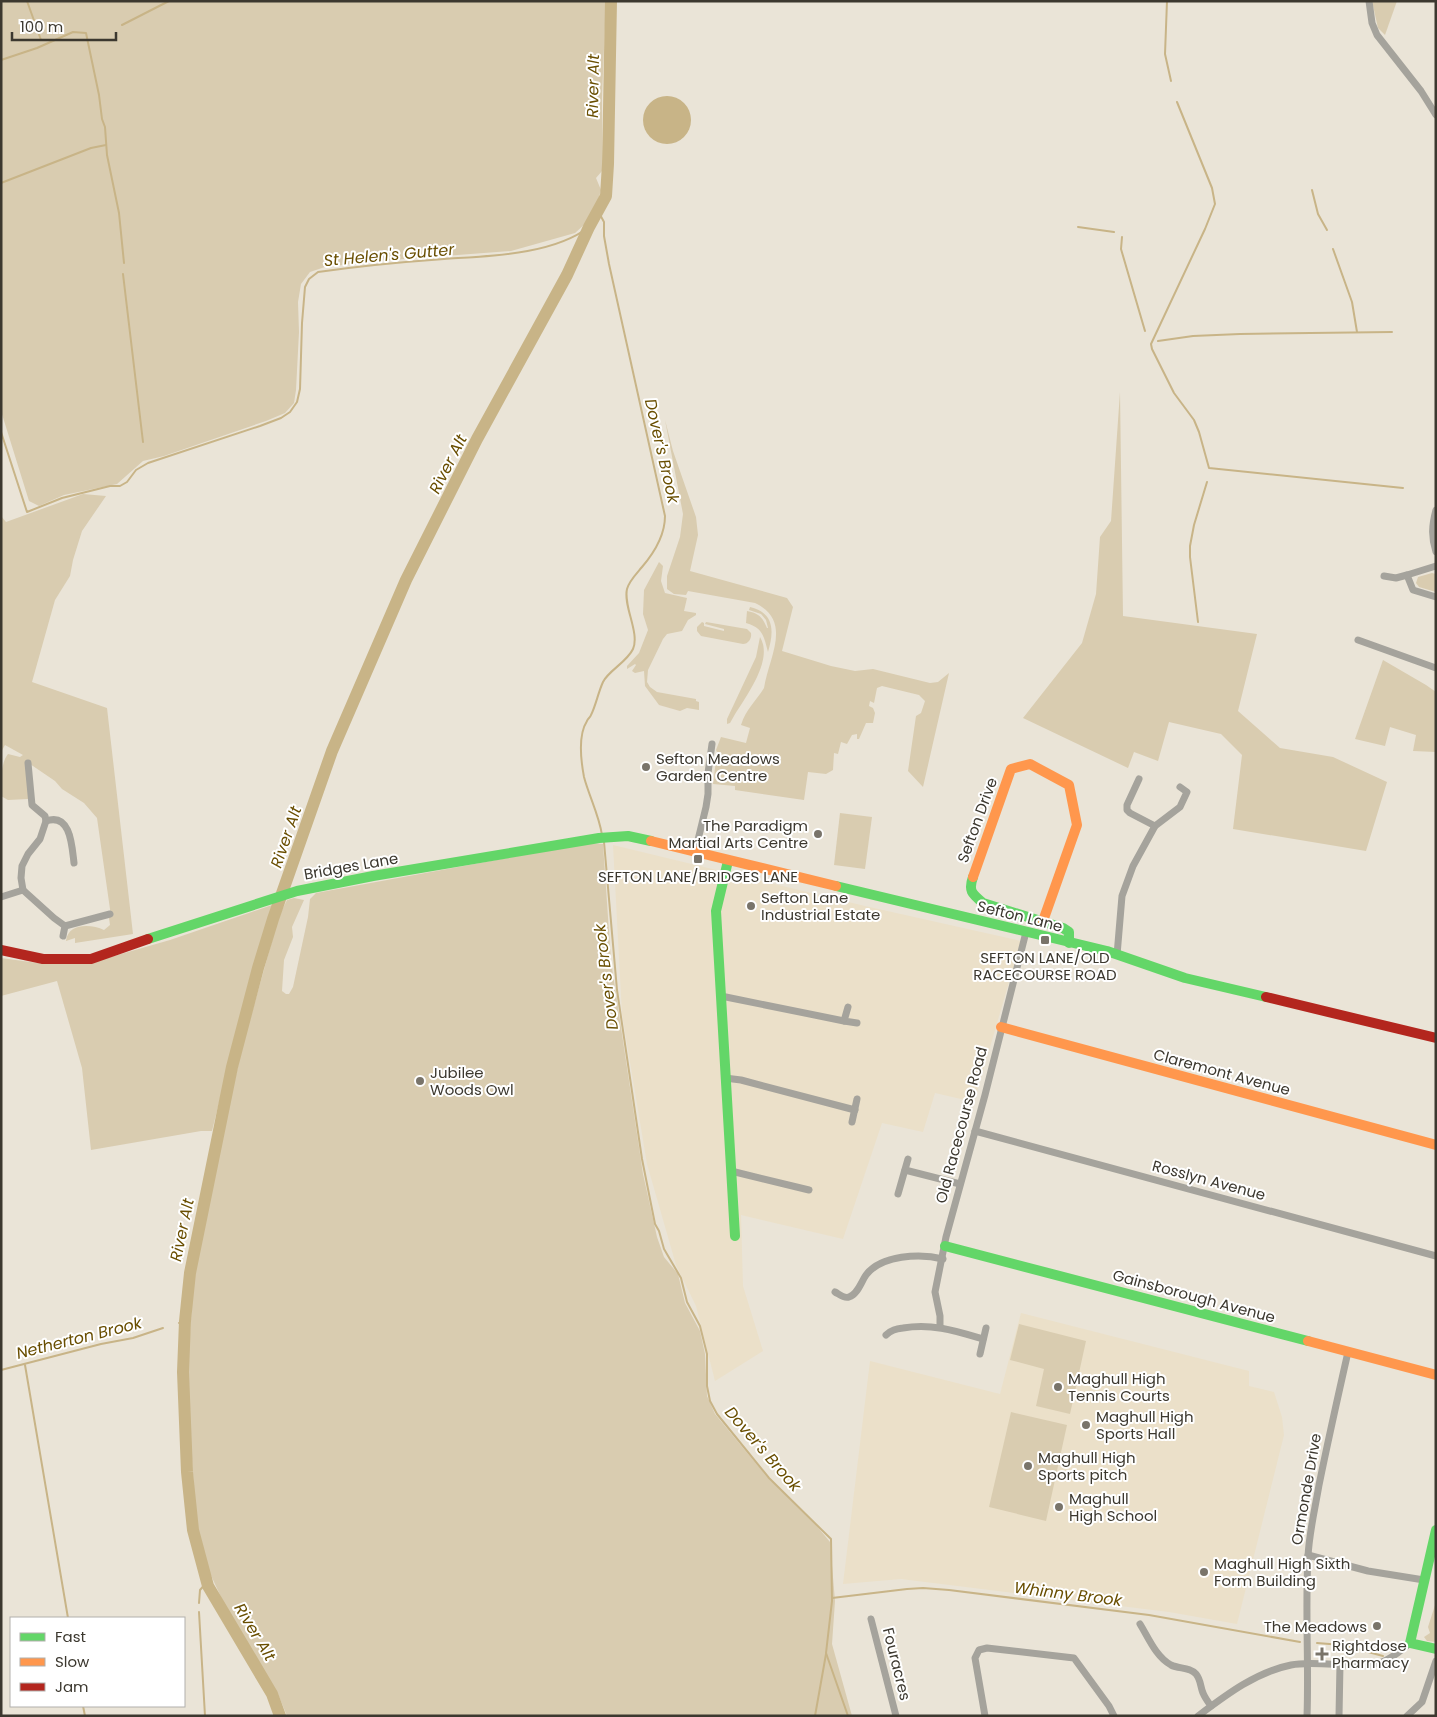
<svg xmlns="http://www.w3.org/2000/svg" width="1437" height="1717" viewBox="0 0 1437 1717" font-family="Poppins,sans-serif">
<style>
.built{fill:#ebe0c9}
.green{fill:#d9ccb0}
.water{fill:#c8b487}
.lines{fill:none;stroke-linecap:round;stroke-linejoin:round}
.stream{stroke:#c8b487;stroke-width:2}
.river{stroke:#c8b487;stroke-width:12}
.street{stroke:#a5a39c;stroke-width:7}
.fast{stroke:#63d668;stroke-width:10}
.slow{stroke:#ff974d;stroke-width:10}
.jam{stroke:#b3261e;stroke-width:10}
.poi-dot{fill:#79746a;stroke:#fff;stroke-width:2}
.labels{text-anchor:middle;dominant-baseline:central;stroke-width:4;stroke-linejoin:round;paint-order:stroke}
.poi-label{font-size:15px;fill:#3c382f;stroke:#fff;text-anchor:start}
.street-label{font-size:15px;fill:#3c382f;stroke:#fff}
.water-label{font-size:16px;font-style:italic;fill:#694e00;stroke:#fff}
</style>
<rect width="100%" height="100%" fill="#eae4d7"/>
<g class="built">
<polygon points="613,845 865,906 1021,941 974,1102 935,1093 923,1132 882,1123 843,1239 741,1215 743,1286 763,1351 715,1381 696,1306 676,1265 647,1164 622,1014"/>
<polygon points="1021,1313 1249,1371 1249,1386 1274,1392 1282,1417 1284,1435 1237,1624 1169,1612 901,1579 843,1584 870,1361 1000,1394"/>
</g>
<g class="green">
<polygon points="1,1 606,1 602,97 602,171 596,178 601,190 596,207 585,224 575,233 511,251 378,261 325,267 310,272 301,284 298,302 299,332 296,390 294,403 285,413 266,421 164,456 143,461 117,484 64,495 39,506 29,501 1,411"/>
<polygon points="1372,1 1397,1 1385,35 1378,28"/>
<polygon points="1120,392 1123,616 1257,634 1238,711 1280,748 1333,757 1387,782 1366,851 1233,829 1242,755 1221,734 1169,722 1158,761 1134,752 1128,768 1023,718 1082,643 1096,594 1100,537 1111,521"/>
<path d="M665,420L673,451L696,517L698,535L690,571L787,598L793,607L782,651L831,666L855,671L873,669L930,683L938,682L949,673L923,787L908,771L916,716L921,713L925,701L919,695L882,686L877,688L874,703L870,701L869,706L873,708L875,713L873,723H866L859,739H857V734L852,735L847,744L841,742L838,754L834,753L833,770L826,774L808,772L804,800L735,790V786L713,784L717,752L716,750L721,737L746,743L750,728L741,725C746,709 756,701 764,688C769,657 793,621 755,603L688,591L686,595L674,594L667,589V576L680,537L683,514Z"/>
<path d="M83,494L106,496L82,531L73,560L70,576L55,600L32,682L107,708L133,934L75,943V938L66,941C68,923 91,924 104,930L110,925L109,918L111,916L97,818L84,803L62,789L55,781L30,764L28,799L8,800L1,796C1,783 0,764 8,754L20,757L23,755L5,745L1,752V516L6,522Z"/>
<polygon points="659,562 663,566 661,581 665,593 687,598 684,611 696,613 696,615 688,620 682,631 667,634 663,639 648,670 647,682 650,687 657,692 696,699 696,701 699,702 699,710 687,708 680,711 659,705 645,686 644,671 635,673 632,671 636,665 635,664 627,669 627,666 639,653 648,630 643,614 644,590"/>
<polygon points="1432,573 1436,574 1436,592 1419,587 1416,583 1418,577"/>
<path d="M750,607C775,613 774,632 768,652C764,638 764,628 746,623L747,611C759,613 763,618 767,628H768L766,620L761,614L749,610Z"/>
<path d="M702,622L704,623V626L724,631V629L705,624L706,622L747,629L751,633C752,639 748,644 743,644L701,636L697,631V627Z"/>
<path d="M760,637C774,660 746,696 734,716L730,723L727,724V719L756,657Z"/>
<polygon points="1383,660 1426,685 1436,692 1436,752 1413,751 1416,735 1390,727 1385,746 1355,739"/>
<polygon points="840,813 872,817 865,869 834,865"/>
<polygon points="589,843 603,844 611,961 643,1174 657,1237 664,1257 678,1274 685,1303 700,1331 705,1354 707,1396 715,1414 767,1477 811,1519 830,1542 835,1601 832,1644 852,1716 287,1716 278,1694 227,1610 209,1571 197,1533 189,1416 189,1349 194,1276 206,1209 242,1048 279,916 287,900 294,898 304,900 292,927 293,937 284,960 282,991 286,994 289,994 293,987 308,917 310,899 316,893"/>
<polygon points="272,905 250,977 212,1131 201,1131 91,1150 82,1068 57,981 1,996 1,958 45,964 100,960 170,940"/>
<polygon points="1019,1324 1086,1341 1070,1414 1036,1406 1044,1369 1010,1360"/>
<polygon points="1011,1412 1067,1425 1046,1521 989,1507"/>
<polygon points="1436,1602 1436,1642 1427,1641 1424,1637 1430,1633 1428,1627"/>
</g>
<circle class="water" cx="667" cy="120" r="24"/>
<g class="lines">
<g class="stream">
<polyline points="27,1 41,40"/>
<polyline points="1167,1 1165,54 1171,81"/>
<polyline points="122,25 169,1"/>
<polyline points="1,60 37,48 73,32 86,33 99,95 102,119 105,127 107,155 119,213 124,263"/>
<polyline points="1177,102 1212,188 1215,204 1205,229 1151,344 1152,349 1174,393 1194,420 1199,432 1209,468 1403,488"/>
<polyline points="1,183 91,148 106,145"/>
<polyline points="1312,190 1318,214 1327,230"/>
<path d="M598,211L604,222V236L609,264L665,516C665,535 654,553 642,567C637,573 629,581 627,589C623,606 640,633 633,649C627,662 608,671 603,682C598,693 596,705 591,715C590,718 588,718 587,721C578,735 581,761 584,777C589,796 599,815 602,835"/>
<polyline points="1078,227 1114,232"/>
<polyline points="1122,237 1121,249 1145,331"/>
<polyline points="1333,249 1352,302 1357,332"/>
<polyline points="123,274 143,442"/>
<polyline points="1158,341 1193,336 1240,334 1392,332"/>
<path d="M1,432L27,512L62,498L110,486H120L127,482L136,470L148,463L260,426L281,418L290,412L297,402L300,389L302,323L305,287L309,279L318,272C360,266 402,262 444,259C488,256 553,255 589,227"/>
<polyline points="1198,622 1190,557 1190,546 1194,525 1207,482"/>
<polyline points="604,842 617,990 642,1159 655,1224 659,1231 664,1249 681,1278 687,1302 700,1326 707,1354 707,1386 710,1401 717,1414 769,1478 831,1539 832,1601 826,1653 848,1716"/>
<polyline points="179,1323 185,1321"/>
<polyline points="25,1365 68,1618"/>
<polyline points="1,1370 101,1344 133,1338 163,1328"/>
<polyline points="832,1598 907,1589 923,1588 949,1590 1149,1615 1300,1642"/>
<polyline points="199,1603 200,1590 207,1582"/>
<polyline points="199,1612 205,1716"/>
<polyline points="1317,1643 1342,1645 1383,1656"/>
<polyline points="83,1706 85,1716"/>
<polyline points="815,1716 826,1654"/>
</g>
<polyline class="river" points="280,1716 272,1694 208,1586 193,1530 187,1472 183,1372 185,1321 190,1273 232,1067 258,968 273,919 332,751 406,580 477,439 567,275 589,227 606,196 608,164 611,1"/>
<g class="street">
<polyline points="1369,1 1372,23 1377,35 1421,91 1436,115"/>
<path d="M1436,510C1432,525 1431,537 1436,552"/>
<polyline points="1436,566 1407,575 1413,590 1436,597"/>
<polyline points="1384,576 1396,578 1407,575"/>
<polyline points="1358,640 1436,668"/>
<polyline points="28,763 32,805 45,816 46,821"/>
<polyline points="1139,779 1127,805 1127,810 1130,813 1155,826"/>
<polyline points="695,852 706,807 708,794 708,773 712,744"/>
<polyline points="23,890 54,918 65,926 110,914"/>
<path d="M1,897L23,890L21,878L22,866L28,854L40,839L46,821C71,812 72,847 74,863"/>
<polyline points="63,936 65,926"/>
<polyline points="1117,955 1122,896 1133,866 1155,826 1180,807 1187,792 1180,787"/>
<polyline points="721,996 844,1021"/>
<polyline points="848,1007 844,1021 857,1023"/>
<polyline points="725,1078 741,1080 855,1110"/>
<polyline points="852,1122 857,1099"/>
<polyline points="975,1131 1436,1256"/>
<polyline points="905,1170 960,1184"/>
<polyline points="731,1171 809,1190"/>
<polyline points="898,1194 908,1159"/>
<path d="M835,1292C839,1294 844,1299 849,1297C858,1294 861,1282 866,1275C881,1255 920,1253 943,1259"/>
<polyline points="940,1327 940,1316 935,1292 946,1237 985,1095 1026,932"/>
<path d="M886,1335C891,1330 896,1329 903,1328C932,1323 956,1331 983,1339"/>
<polyline points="980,1354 986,1328"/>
<polyline points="1308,1555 1368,1571 1424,1580"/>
<polyline points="871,1619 896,1716"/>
<path d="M1140,1624C1148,1637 1156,1657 1171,1665C1179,1669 1190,1667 1196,1674C1201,1680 1200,1686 1203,1693C1205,1698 1208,1702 1211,1706"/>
<polyline points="985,1716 975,1658 979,1650 987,1648 1074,1658 1109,1706 1114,1716"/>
<path d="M1198,1716C1226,1695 1256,1672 1291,1665C1318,1659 1359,1671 1382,1662C1393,1658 1401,1650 1410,1643"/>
<path d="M1307,1716C1309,1663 1305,1610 1308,1557C1309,1533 1315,1509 1319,1485C1328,1441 1338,1396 1348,1352"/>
<polyline points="1339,1716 1340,1664"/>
<polyline points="1407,1716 1422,1702 1436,1661"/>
</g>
<g class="fast">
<polyline points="728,861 716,911 735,1236"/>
<path d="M973,877C968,891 972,894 983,903L1063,928L1069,932V943"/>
<polyline points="836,886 1107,951 1185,978 1266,997"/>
<polyline points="148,939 297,891 373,876 599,838 628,836 651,841"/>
<polyline points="945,1246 1308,1341"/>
<polyline points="1436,1530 1410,1643 1436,1649"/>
</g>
<g class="slow">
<polyline points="651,841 836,886"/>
<polyline points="973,877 1011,769 1030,764 1069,785 1077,825 1043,921"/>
<polyline points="1001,1027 1436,1145"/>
<polyline points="1308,1341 1436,1375"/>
</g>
<g class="jam">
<polyline points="1,950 43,959 91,959 148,939"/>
<polyline points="1266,997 1436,1038"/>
</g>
</g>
<g class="poi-dot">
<circle cx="646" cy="767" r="5"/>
<circle cx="818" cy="834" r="5"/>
<rect x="693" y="854" width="10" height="10" rx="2.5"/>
<circle cx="751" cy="906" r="5"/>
<rect x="1040" y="935" width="10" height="10" rx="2.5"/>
<circle cx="420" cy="1081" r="5"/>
<circle cx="1058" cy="1387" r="5"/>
<circle cx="1086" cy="1425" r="5"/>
<circle cx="1028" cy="1466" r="5"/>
<circle cx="1059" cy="1507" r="5"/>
<circle cx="1204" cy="1572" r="5"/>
<circle cx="1377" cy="1626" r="5"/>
<path d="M1319.5 1646.5h5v5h5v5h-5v5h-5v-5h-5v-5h5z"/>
</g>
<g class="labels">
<g class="poi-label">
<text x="656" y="758">Sefton Meadows<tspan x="656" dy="17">Garden Centre</tspan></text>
<text x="808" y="825" text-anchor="end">The Paradigm<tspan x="808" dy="17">Martial Arts Centre</tspan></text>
<text x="698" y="876" text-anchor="middle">SEFTON LANE/BRIDGES LANE</text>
<text x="761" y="897">Sefton Lane<tspan x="761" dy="17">Industrial Estate</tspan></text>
<text x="1045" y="957" text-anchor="middle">SEFTON LANE/OLD<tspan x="1045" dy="17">RACECOURSE ROAD</tspan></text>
<text x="430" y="1072">Jubilee<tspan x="430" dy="17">Woods Owl</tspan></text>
<text x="1068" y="1378">Maghull High<tspan x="1068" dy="17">Tennis Courts</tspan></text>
<text x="1096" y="1416">Maghull High<tspan x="1096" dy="17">Sports Hall</tspan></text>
<text x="1038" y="1457">Maghull High<tspan x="1038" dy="17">Sports pitch</tspan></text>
<text x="1069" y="1498">Maghull<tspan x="1069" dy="17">High School</tspan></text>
<text x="1214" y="1563">Maghull High Sixth<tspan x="1214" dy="17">Form Building</tspan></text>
<text x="1367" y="1626" text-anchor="end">The Meadows</text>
<text x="1332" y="1645">Rightdose<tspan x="1332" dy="17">Pharmacy</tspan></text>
</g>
<g class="street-label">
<text transform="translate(977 820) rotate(-70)">Sefton Drive</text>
<text transform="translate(351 866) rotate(-10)">Bridges Lane</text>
<text transform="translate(1020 916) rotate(14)">Sefton Lane</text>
<text transform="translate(1222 1072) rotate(15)">Claremont Avenue</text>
<text transform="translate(961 1125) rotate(-75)">Old Racecourse Road</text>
<text transform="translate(1209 1180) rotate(15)">Rosslyn Avenue</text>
<text transform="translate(1194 1296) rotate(15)">Gainsborough Avenue</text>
<text transform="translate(1306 1489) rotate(-80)">Ormonde Drive</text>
<text transform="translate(897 1664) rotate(76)">Fouracres</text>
</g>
<g class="water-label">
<text transform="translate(593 86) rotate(-89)">River Alt</text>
<text transform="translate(389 255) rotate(-5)">St Helen's Gutter</text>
<text transform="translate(662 451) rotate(77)">Dover's Brook</text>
<text transform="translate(448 464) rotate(-63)">River Alt</text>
<text transform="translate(286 837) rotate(-71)">River Alt</text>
<text transform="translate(606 977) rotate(-97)">Dover's Brook</text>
<text transform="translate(182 1230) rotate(-78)">River Alt</text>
<text transform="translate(79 1338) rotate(-14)">Netherton Brook</text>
<text transform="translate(763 1449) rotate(49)">Dover's Brook</text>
<text transform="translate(1068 1594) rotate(7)">Whinny Brook</text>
<text transform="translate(255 1632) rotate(59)">River Alt</text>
</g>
</g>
<rect width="1437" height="1717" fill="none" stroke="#3c382f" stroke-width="5"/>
<rect x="10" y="1617" width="175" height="90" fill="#ffffff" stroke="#b1afac"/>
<rect x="20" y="1633" width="25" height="8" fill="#63d668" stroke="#b1afac"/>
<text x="55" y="1642" font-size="15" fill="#3c382f">Fast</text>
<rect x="20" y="1658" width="25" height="8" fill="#ff974d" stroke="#b1afac"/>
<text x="55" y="1667" font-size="15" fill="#3c382f">Slow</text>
<rect x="20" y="1683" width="25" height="8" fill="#b3261e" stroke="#b1afac"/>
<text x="55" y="1692" font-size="15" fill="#3c382f">Jam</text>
<path d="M12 32v8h104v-8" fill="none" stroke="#3c382f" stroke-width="2.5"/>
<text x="20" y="32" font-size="15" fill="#3c382f" stroke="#ffffff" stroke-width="4" paint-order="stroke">100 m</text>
</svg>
